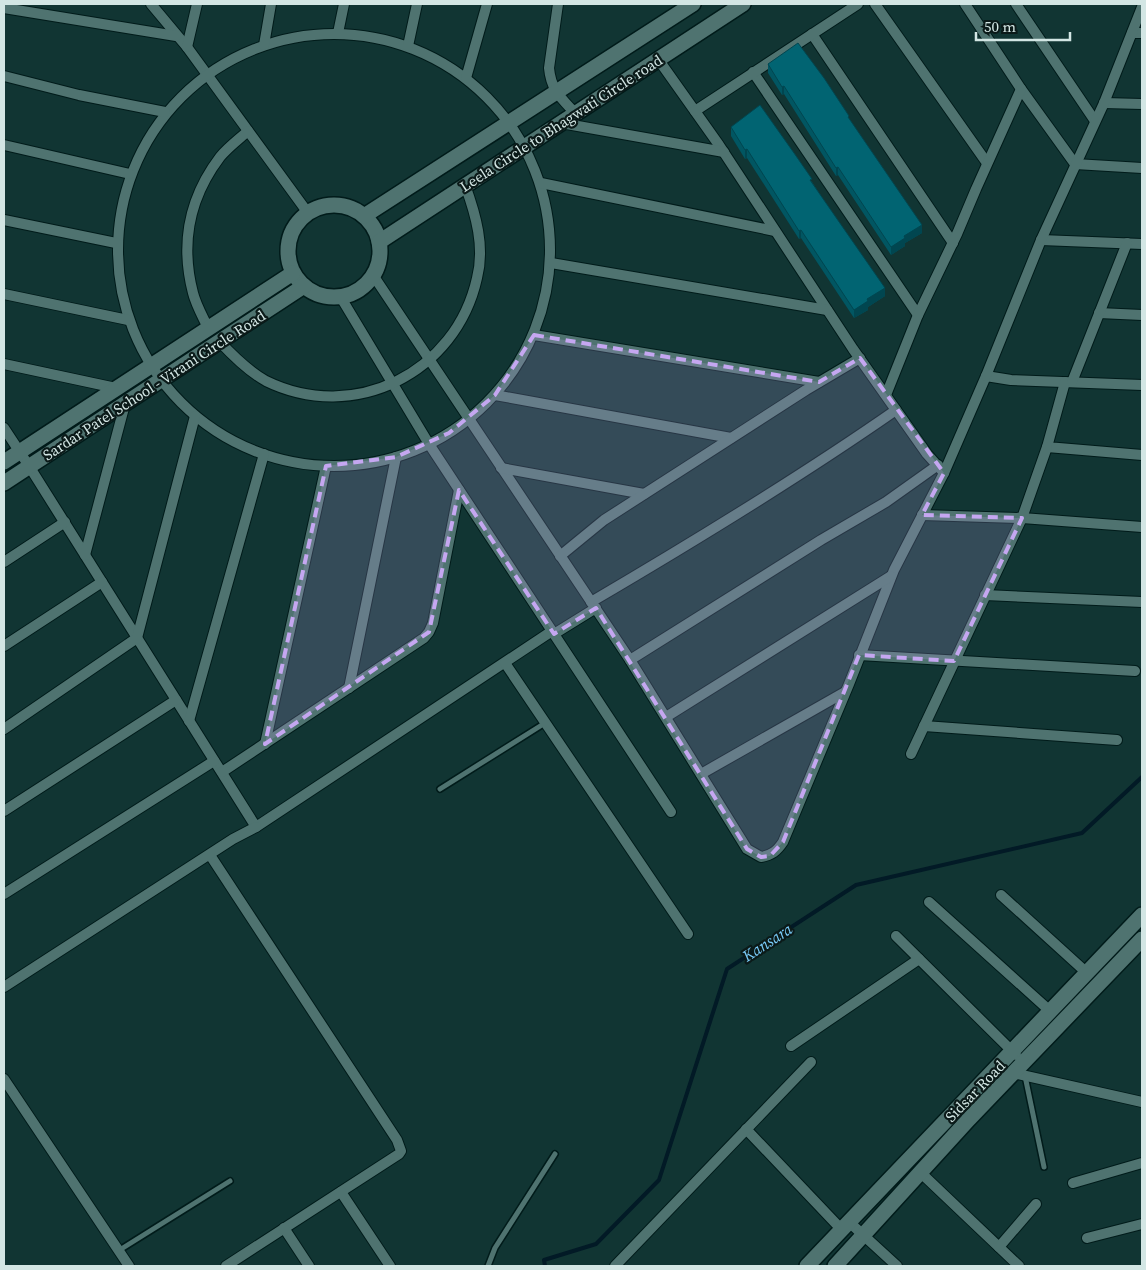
<svg xmlns="http://www.w3.org/2000/svg" width="1146" height="1270" viewBox="0 0 1146 1270" font-family="'Source Serif 4',serif">
<style>
.lines{fill:none;stroke-linecap:round;stroke-linejoin:round}
.stream{stroke:#021a26;stroke-width:4}
.lane-casing{stroke:#011b1a;stroke-width:8}
.street-casing{stroke:#011b1a;stroke-width:12}
.secondary-casing{stroke:#011b1a;stroke-width:18}
.lane{stroke:#4f7370;stroke-width:5}
.street{stroke:#4f7370;stroke-width:10}
.secondary{stroke:#4f7370;stroke-width:15}
.wall{fill:#015662}
.shaded-wall{fill:#014650}
.building{fill:#016472;stroke:#014650}
.marked{fill:#c5a7f1;fill-opacity:0.2;stroke:#c5a7f1;stroke-width:4;stroke-dasharray:10 6;stroke-linejoin:round}
.labels{text-anchor:middle;dominant-baseline:central;stroke-width:4.5;stroke-linejoin:round;paint-order:stroke}
.street-label{font-size:15px;fill:#d3e6e4;stroke:#0b1a19}
.water-label{font-size:16px;font-style:italic;fill:#7acdfb;stroke:#0b1a19}
</style>
<rect width="100%" height="100%" fill="#113533"/>
<g class="lines">
<polyline class="stream" points="545,1266 544,1260 596,1244 659,1180 727,969 856,885 1082,833 1142,777"/>
<defs>
<g id="lane">
<polyline points="440,789 545,723"/>
<polyline points="1025,1076 1044,1167"/>
<polyline points="118,1251 230,1181"/>
<polyline points="488,1266 495,1248 555,1154"/>
</g>
<g id="street">
<polyline points="151,4 187,47 308,213"/>
<path d="M558,4L549,68C551,90 561,98 575,113"/>
<polyline points="875,4 987,163"/>
<polyline points="965,4 1021,89 1075,164 1142,168"/>
<polyline points="1016,4 1095,121"/>
<polyline points="4,8 176,36"/>
<polyline points="338,33 344,4"/>
<polyline points="1132,33 1142,33"/>
<circle cx="334" cy="250" r="216"/>
<polyline points="812,34 953,243"/>
<polyline points="264,45 271,4"/>
<polyline points="408,46 417,4"/>
<polyline points="187,47 197,4"/>
<polyline points="658,59 719,145 853,349 927,454 944,473"/>
<polyline points="753,72 918,315"/>
<polyline points="4,76 79,95 165,112"/>
<polyline points="466,78 487,4"/>
<polyline points="1104,103 1142,104"/>
<polyline points="695,111 858,4"/>
<polyline points="561,123 724,152"/>
<polyline points="4,145 130,174"/>
<polyline points="541,183 775,231"/>
<polyline points="4,220 116,243"/>
<polyline points="1041,240 1142,244"/>
<polyline points="551,263 827,310"/>
<path d="M373,275L630,660L747,849L761,857C772,855 777,851 783,842L849,684L894,570L944,473L986,376L1011,380L1142,385"/>
<polyline points="4,294 128,320"/>
<polyline points="340,296 429,444 671,812"/>
<polyline points="1099,313 1142,315"/>
<path d="M208,328C203,317 196,305 193,293C180,243 189,198 220,157C227,148 239,139 248,131"/>
<polyline points="534,335 819,382"/>
<path d="M220,342C234,357 248,371 266,381C354,424 456,373 477,278C485,247 476,215 465,185"/>
<polyline points="4,364 116,388"/>
<polyline points="986,376 1041,240 1104,103 1142,7"/>
<polyline points="1065,382 1047,447 1142,455"/>
<polyline points="1072,382 1127,243"/>
<polyline points="495,395 731,438"/>
<polyline points="886,395 918,315 957,234 976,189 1021,89"/>
<polyline points="4,428 29,466 256,827 552,631"/>
<polyline points="501,468 644,494"/>
<polyline points="922,515 1022,518 1142,527"/>
<polyline points="85,555 125,404"/>
<polyline points="560,556 604,520 806,390 860,358"/>
<polyline points="4,562 65,522"/>
<polyline points="985,595 1142,602"/>
<path d="M591,602C695,541 797,479 896,410"/>
<polyline points="554,634 596,608"/>
<polyline points="4,646 102,582"/>
<polyline points="859,655 1135,671"/>
<polyline points="630,660 821,540 886,502 938,465"/>
<polyline points="505,663 688,934"/>
<polyline points="349,688 396,457"/>
<polyline points="666,717 891,576"/>
<polyline points="189,721 264,454"/>
<polyline points="924,726 1117,740"/>
<polyline points="4,729 137,638 195,416"/>
<polyline points="265,744 326,466"/>
<polyline points="911,754 1022,518 1047,447"/>
<polyline points="222,772 424,638 429,632 433,623 459,490"/>
<polyline points="701,774 845,692"/>
<polyline points="4,811 176,700"/>
<polyline points="210,855 397,1140 401,1151 399,1154 226,1266"/>
<polyline points="4,894 214,761"/>
<polyline points="1001,895 1087,973"/>
<polyline points="929,902 1050,1011"/>
<polyline points="896,936 1016,1055"/>
<polyline points="4,987 233,839 256,827"/>
<polyline points="791,1046 919,959"/>
<polyline points="1013,1073 1142,1102"/>
<polyline points="4,1079 129,1266"/>
<polyline points="746,1129 842,1230"/>
<polyline points="920,1172 1019,1266"/>
<polyline points="1073,1183 1142,1163"/>
<polyline points="341,1192 390,1266"/>
<polyline points="849,1222 897,1266"/>
<polyline points="284,1228 309,1266"/>
<polyline points="1087,1238 1142,1224"/>
<polyline points="999,1247 1036,1204"/>
<polyline points="615,1266 811,1062"/>
</g>
<g id="secondary">
<circle cx="334" cy="251" r="46"/>
<polyline points="364,216 693,4"/>
<polyline points="379,242 743,4"/>
<polyline points="4,462 293,273"/>
<polyline points="4,483 304,286"/>
<polyline points="807,1266 1142,915"/>
<polyline points="835,1266 969,1119 1142,939"/>
</g>
</defs>
<use href="#lane" class="lane-casing"/>
<use href="#street" class="street-casing"/>
<use href="#secondary" class="secondary-casing"/>
<use href="#lane" class="lane"/>
<use href="#street" class="street"/>
<use href="#secondary" class="secondary"/>
</g>
<g class="wall">
<polygon points="768,64 849,119 922,233 905,243 905,246 891,255 838,175 836,176 784,94 782,95 768,73"/>
<polygon points="731,127 812,182 885,296 868,307 868,310 854,318 801,238 799,239 747,158 745,159 731,136"/>
</g>
<g class="shaded-wall">
<polygon points="784,86 784,94 782,95 782,87"/>
<polygon points="747,149 747,158 745,159 745,150"/>
<polygon points="838,167 838,175 836,176 836,168"/>
<polygon points="922,225 922,233 905,243 905,246 891,255 891,247 904,236"/>
<polygon points="801,230 801,238 799,239 799,231"/>
<polygon points="885,288 885,296 868,307 868,310 854,318 854,310 867,299"/>
</g>
<g class="building">
<polygon points="798,43 824,78 849,116 848,117 922,225 904,236 905,238 891,247 838,167 836,168 784,86 782,87 768,64"/>
<polygon points="760,105 794,153 812,179 810,180 885,288 867,299 868,301 854,310 801,230 799,231 747,149 745,150 731,127"/>
</g>
<path class="marked" d="M534,335L819,382L860,358L944,473L922,515L1022,518L954,661L859,655L783,842L770,856L761,857L747,849L596,608L554,634L459,490L429,632L265,744L326,466L396,457L449,433L495,395Z"/>
<g class="labels">
<g class="street-label">
<text transform="translate(561 123) rotate(-33)">Leela Circle to Bhagwati Circle road</text>
<text transform="translate(154 385) rotate(-33)">Sardar Patel School - Virani Circle Road</text>
<text transform="translate(975 1091) rotate(-46)">Sidsar Road</text>
</g>
<g class="water-label">
<text transform="translate(767 942) rotate(-33)">Kansara</text>
</g>
</g>
<rect width="1146" height="1270" fill="none" stroke="#d3e6e4" stroke-width="10"/>
<path d="M976 32v8h94v-8" fill="none" stroke="#d3e6e4" stroke-width="2.5"/>
<text x="984" y="32" font-size="15" fill="#d3e6e4" stroke="#0b1a19" stroke-width="4" paint-order="stroke">50 m</text>
</svg>
